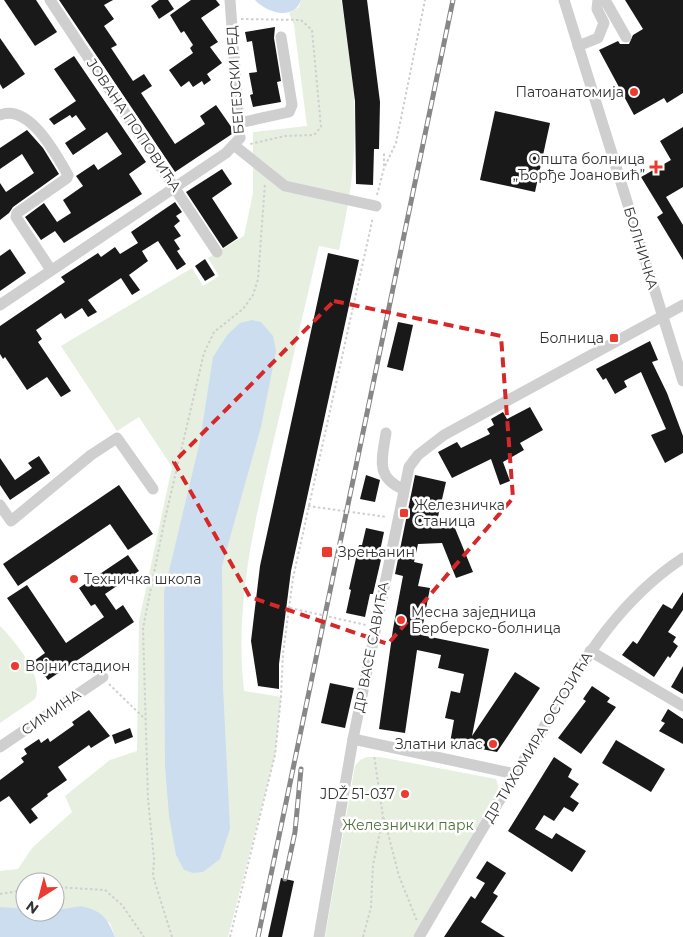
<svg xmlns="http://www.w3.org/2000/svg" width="683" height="937" viewBox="0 0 683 937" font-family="Montserrat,sans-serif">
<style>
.green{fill:#e6efe0}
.water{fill:#ccddef}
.building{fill:#191919}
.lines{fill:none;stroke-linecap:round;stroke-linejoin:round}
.path{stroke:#cfcfcf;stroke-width:2;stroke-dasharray:2.5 2.5;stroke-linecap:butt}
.minor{stroke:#cfcfcf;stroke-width:11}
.rail-casing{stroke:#878787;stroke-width:5}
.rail{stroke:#fff;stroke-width:3;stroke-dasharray:9;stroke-linecap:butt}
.marked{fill:none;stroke:#d62828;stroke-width:4;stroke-dasharray:10 6;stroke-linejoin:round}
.poi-dot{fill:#ec3a30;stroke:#fff;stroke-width:2}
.labels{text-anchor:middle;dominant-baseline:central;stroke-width:5;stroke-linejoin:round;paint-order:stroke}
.street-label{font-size:14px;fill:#323232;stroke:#fff}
.poi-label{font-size:14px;fill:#323232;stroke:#fff;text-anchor:end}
.park-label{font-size:14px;fill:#4e703c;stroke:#fff}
</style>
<rect width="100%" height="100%" fill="#fff"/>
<g class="green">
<path d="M301,0H341C350,49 357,98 354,148C353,183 346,216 339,250L319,246C304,309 290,372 275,435C255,519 234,604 244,691L281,697L275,755L228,937H115L110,923L81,906L55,910V882H25V908L0,907V871L18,869L32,848L72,812L65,796L110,760L137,751L139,621L172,467L139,417L117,431L61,346L192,268L203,286L219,276L208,258L244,236L253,193V132L307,126L294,25L289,13L299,7Z"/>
<path d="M0,626C15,641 45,677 35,699L0,723Z"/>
<polygon points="367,757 380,757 496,779 499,789 413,937 325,937 355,766 360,760"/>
</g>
<g class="water">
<path d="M255,0H301C294,21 267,13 255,0Z"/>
<polygon points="252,320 261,322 273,336 276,351 261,427 222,566 223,687 230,829 220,859 203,872 193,873 184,870 176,855 169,816 165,766 164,592 200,441 213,357 228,334 240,323"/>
<path d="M81,906C102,911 107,917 115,937H0V907L25,908V912H55V910Z"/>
</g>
<g class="building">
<polygon points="4,0 36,0 57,32 35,46"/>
<polygon points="59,0 113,0 104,5 114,19 104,26 117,45 111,48 133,81 144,74 152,86 141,93 175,144 205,124 200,116 216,105 232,128 232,134 175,172"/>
<polygon points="159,0 168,0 174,9 159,19 151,6"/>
<polygon points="191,0 216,0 220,5 201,18 218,42 210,47 222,63 207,74 211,80 204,85 202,81 193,87 189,81 181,87 169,70 193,53 190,48 193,45 184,31 181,33 170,15"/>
<polygon points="342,0 367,0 380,102 379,149 374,149 373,185 356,184 355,101"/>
<polygon points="625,0 683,0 683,93 667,103 664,98 634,115 599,50 618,41 620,44 629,44 633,35 643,29"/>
<polygon points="275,27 274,38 281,81 277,82 281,102 253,107 250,95 253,94 249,73 257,72 252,41 247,42 245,32"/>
<polygon points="0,38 25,74 3,89 0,84"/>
<polygon points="74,56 146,162 129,174 142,194 64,243 55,231 41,240 25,217 44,203 57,222 71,213 63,200 83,186 76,176 94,164 98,170 122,154 107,132 73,155 65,143 86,129 76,115 72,118 70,115 54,125 49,119 76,101 54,69"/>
<polygon points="495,111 550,123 535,192 480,180"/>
<polygon points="683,127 683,187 666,197 683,225 683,260 657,217 663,213 641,177 671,160 660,141"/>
<polygon points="27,130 43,148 59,174 13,207 9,213 0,220 0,183 6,192 34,173 22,154 0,169 0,148"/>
<polygon points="222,169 232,184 212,198 238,238 223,248 186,192"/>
<polygon points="175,202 182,212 176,216 180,221 174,226 181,236 174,240 180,249 177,251 186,264 177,270 158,241 142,251 148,261 129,275 140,290 132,295 121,278 88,300 97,312 88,317 82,308 65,319 61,313 36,330 42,339 38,342 71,391 61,397 47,377 27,390 5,357 3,359 0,354 0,326 65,282 61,277 98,253 101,257 115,247 120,254 138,243 131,232"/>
<polygon points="10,249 26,273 0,291 0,256"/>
<polygon points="328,253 359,260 291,571 279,664 279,689 258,686 251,641 260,566"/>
<polygon points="205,259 215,275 205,281 195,266"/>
<polygon points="398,322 413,325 403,371 387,367"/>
<polygon points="650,341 658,360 652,362 667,393 683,436 683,453 665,463 651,435 666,429 641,372 624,381 627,387 615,394 606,378 603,380 596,369"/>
<polygon points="530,407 543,430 520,443 524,450 503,462 510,481 500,485 491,459 452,478 438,452 457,442 461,448 490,434 487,429 494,425 491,419 503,412 507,419"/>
<polygon points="39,456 50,473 10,500 0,485 0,458 15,480 32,468 28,463"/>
<polygon points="366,475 380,480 375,502 360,499"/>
<polygon points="415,475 446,482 437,521 452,521 473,572 456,578 442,543 418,544 414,562 423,564 418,586 430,588 421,635 489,649 472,736 515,672 540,688 497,752 450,743 454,720 445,718 451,691 460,693 464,674 438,668 441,655 417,650 405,733 379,729 393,629 403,576 395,574"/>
<polygon points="119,485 153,534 128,550 110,524 18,586 3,564"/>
<polygon points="366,528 384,532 380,551 383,551 373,594 370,594 365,617 346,613 351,590 349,589 359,545 362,545"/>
<polygon points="128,555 139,571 105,594 116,610 123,605 134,622 48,680 34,661 45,653 7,598 27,585 66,643 104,617 95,604 91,606 79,588"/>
<polygon points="683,592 683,610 668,632 676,637 673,642 678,646 670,658 668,656 654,677 622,655 633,641 637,644 663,604 672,609"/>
<polygon points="683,666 683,694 671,687"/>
<polygon points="330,683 354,688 345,728 321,723"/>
<polygon points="592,686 610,698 607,702 616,707 581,754 558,738 586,701 583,699"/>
<polygon points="668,709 683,719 683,744 659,731 665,723 661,721"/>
<polygon points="89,710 110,736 91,748 89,745 58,767 67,780 47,794 48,796 31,809 38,818 30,824 9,796 0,802 0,780 24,762 21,758 27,754 24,749 39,739 41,743 48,738 50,742 74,725 72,722"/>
<polygon points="130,728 133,737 115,744 112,735"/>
<polygon points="616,740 665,769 651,792 602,763"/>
<polygon points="554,757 572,769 568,777 579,784 570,797 579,803 573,812 564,807 554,821 544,815 535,829 552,839 556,833 586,851 572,872 508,831"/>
<polygon points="487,861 506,873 493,893 498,896 481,922 505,937 444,937 471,896 475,899 485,883 476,878"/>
<polygon points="281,878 294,881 282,937 268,937"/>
</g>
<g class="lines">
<g class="path">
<polyline points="241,19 301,20 312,30 321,127 314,135 285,136 250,144"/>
<polyline points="385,166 396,143 425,0"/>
<polyline points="377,195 384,168 384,151"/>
<polyline points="308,506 387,517"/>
<polyline points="290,608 366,625"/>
<polyline points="109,684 145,719"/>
<polyline points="384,818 399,876 417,921"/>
<polyline points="55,887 105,890 122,905 144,937"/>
<polyline points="0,894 25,890"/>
<polyline points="172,937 153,876 154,859 148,799 143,628 164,523 204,353 214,332 243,309 253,295 258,279 265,183"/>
<polyline points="230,937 275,755 281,697 283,653 293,578 373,217"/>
<polyline points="363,937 371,907 373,865 383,817 374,755"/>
</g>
<g class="minor">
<polyline points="50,0 217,252"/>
<polyline points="564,0 683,381"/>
<polyline points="605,0 626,37"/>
<polyline points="578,46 598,38 604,23 597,9 598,0"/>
<path d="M0,115C29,103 56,154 68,175L67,178L17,213L16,217L51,270"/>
<polyline points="239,123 289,112 292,105 281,37"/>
<polyline points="235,146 285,186 376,206"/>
<polyline points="0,305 226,153 240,138 230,0"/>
<path d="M386,433C382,459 375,477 403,489"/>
<polyline points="0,505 11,521 91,455 117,438 153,489"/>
<polyline points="590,651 683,706"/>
<polyline points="353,739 515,774"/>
<polyline points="0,747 103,677"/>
<polyline points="319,937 353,739 409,467 418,455 444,435 683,305"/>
<path d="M419,937C457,872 495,806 535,742C578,671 612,605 683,558"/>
</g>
<defs>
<g id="rail">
<polyline points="285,879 295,832 301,769"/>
<polyline points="258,937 453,0"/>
</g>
</defs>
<use href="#rail" class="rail-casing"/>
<use href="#rail" class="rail"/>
</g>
<path class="marked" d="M334,301L501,336L513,498L388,644L250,597L174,462Z"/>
<g class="poi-dot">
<circle cx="634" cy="92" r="5"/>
<path d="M653.5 159.5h5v5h5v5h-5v5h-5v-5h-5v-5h5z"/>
<rect x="609" y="333" width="10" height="10" rx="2.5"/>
<rect x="399" y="508" width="10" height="10" rx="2.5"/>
<rect x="321" y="546" width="12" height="12" rx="2.5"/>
<circle cx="74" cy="579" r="5"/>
<circle cx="401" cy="620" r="5"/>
<circle cx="15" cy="666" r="5"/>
<circle cx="493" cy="744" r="5"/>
<circle cx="405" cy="794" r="5"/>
</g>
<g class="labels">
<g class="street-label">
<text transform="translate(235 80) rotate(-94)">БЕГЕЈСКИ РЕД</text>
<text transform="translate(134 125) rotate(56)">ЈОВАНА ПОПОВИЋА</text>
<text transform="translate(641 248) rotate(73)">БОЛНИЧКА</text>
<text transform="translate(371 647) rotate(-79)">ДР ВАСЕ САВИЋА</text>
<text transform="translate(51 712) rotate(-35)">СИМИНА</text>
<text transform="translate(538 737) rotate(-59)">ДР ТИХОМИРА ОСТОЈИЋА</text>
</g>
<g class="poi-label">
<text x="624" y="92">Патоанатомија</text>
<text x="645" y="159">Општа болница<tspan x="645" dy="16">„Ђорђе Јоановић”</tspan></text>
<text x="604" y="338">Болница</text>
<text x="414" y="505" text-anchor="start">Железничка<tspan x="414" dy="16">Станица</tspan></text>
<text x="338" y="552" text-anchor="start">Зрењанин</text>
<text x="84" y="579" text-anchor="start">Техничка школа</text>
<text x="411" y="612" text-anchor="start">Месна заједница<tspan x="411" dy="16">Берберско-болница</tspan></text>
<text x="25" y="666" text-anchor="start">Војни стадион</text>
<text x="483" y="744">Златни клас</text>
<text x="395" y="794">JDŽ 51-037</text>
</g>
<g class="park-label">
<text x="408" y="825">Железнички парк</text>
</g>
</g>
<g transform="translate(40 897) rotate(216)"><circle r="24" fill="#ffffff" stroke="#adadad"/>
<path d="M0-4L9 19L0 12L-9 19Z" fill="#ec3a30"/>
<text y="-8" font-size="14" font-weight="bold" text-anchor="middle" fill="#323232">N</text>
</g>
</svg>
